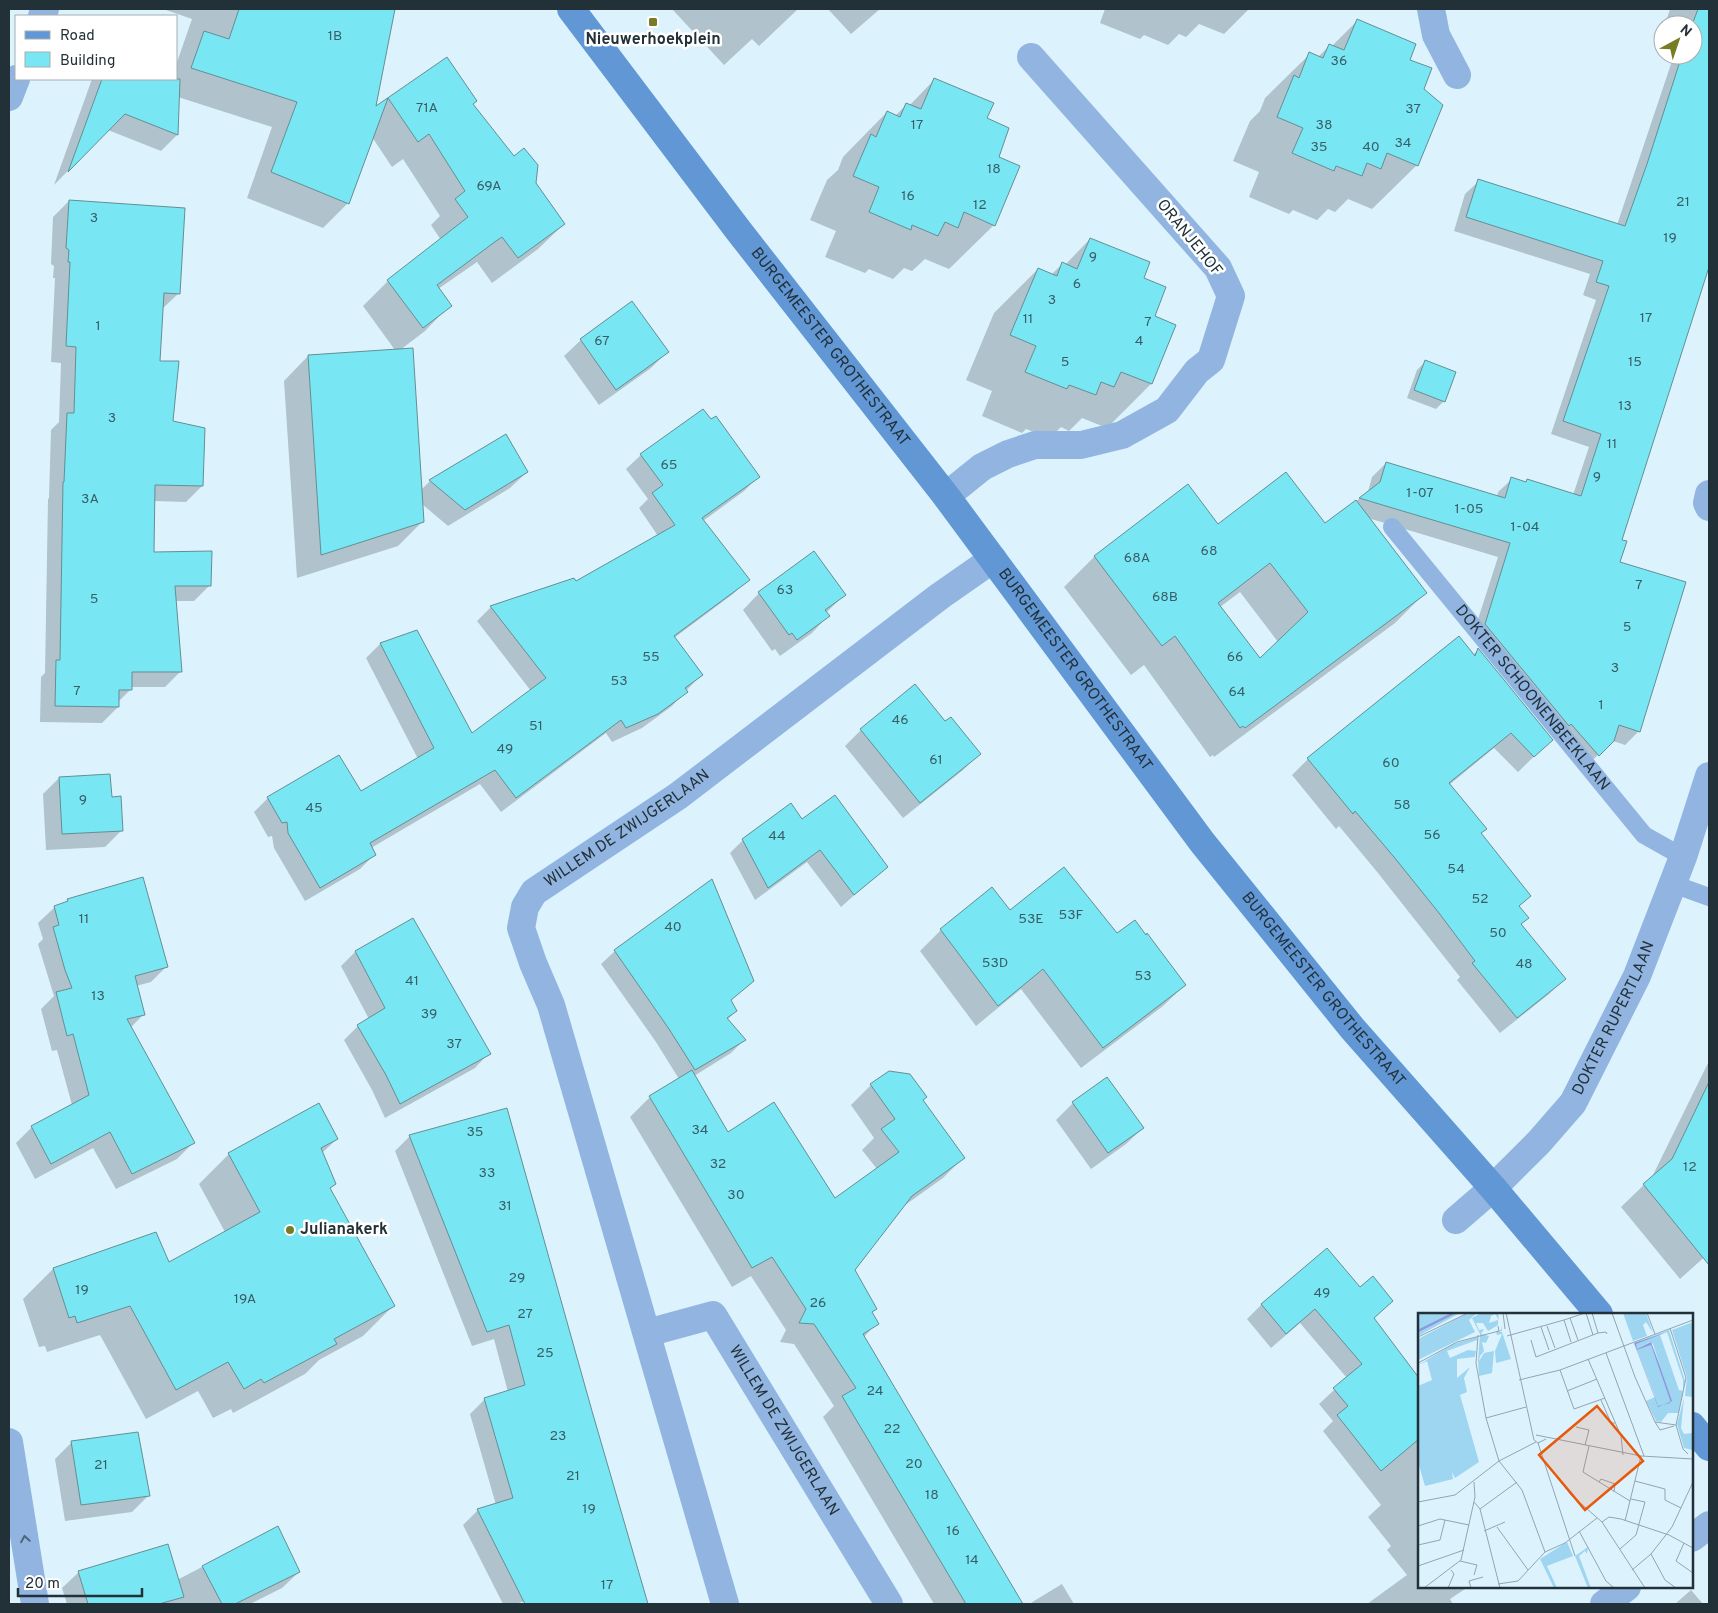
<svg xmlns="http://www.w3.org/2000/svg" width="1718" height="1613" viewBox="0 0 1718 1613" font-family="Overpass,sans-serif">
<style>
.shadow{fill:#0003;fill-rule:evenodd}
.building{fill:#79e6f3;stroke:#638f94;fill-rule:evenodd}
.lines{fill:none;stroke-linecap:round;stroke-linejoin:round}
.lane{stroke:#91b5e0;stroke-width:18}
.street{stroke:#91b5e0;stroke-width:28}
.secondary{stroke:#6297d6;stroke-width:28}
.oneway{stroke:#4e667b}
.poi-dot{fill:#787c25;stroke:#fff;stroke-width:2}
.labels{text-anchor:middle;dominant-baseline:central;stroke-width:5;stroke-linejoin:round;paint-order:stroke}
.number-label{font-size:14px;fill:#385e67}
.poi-label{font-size:16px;font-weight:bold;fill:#223138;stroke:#fff}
.street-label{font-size:16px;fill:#223138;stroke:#fff}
.inset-river{fill:none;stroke:#8e98de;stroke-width:2.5}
.inset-road{fill:none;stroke:#92a5af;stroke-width:1}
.view{fill:#e8590c;fill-opacity:0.15;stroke:#e8590c;stroke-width:2.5}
.inset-edge{fill:none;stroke:#223138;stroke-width:2.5}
</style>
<rect width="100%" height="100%" fill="#dcf3fe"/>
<g class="shadow">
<polygon points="163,9 394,9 375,108 447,59 472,105 535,183 564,224 538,249 492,283 477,262 438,289 450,305 425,331 400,350 421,490 430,481 506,436 527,472 510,488 448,526 422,504 423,521 398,546 297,578 284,381 308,356 395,350 363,306 388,281 441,240 431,225 440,216 403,159 392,167 372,137 348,203 323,228 247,198 272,127 178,97 177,135 161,151 108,130 54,185 92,79 176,79 176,65 192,19"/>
<polygon points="672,9 798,9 759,46 752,39 724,65"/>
<polygon points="828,9 880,9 851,34"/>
<polygon points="1105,9 1249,9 1224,34 1199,24 1186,37 1179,34 1168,45 1144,35 1140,39 1100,23"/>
<path d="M1670,9H1709V265L1621,540L1619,563L1639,731L1625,745L1613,741L1584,768L1472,638L1498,557L1368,518L1425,593L1395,623L1214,757L1213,755L1210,757L1144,665L1131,675L1064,587L1094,557L1188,486L1218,525H1325L1368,492L1372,477L1386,463L1497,497L1498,492L1512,479L1525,483L1528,480L1573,495L1589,447L1551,434L1596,300L1583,295L1590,274L1454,231L1465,194L1479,181L1617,225L1674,55H1693V25H1665ZM1240,592L1278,642L1260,659L1220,607Z"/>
<polygon points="1357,21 1408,60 1417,165 1372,209 1348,199 1335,212 1328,209 1317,220 1293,210 1289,214 1249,197 1259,172 1233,161 1250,121 1260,111 1265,98 1310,54 1318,57 1330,45 1332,46"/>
<polygon points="1663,30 1663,47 1658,45"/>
<polygon points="934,80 986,119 997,157 994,225 949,269 925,259 912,271 904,268 893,279 869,269 865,273 825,257 836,231 810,220 827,180 838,170 843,157 887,112 895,116 906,105 909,106"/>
<polygon points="69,201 179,293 162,309 159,362 171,422 202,486 186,502 153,501 153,553 210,585 194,601 175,601 181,671 165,687 131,687 131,689 118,702 118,707 102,723 40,722 41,677 45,673 48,499 49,498 51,430 59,422 61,363 51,362 55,278 53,278 54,266 51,264 53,217"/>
<polygon points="1090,239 1142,278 1153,317 1174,325 1151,384 1107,428 1082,418 1069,431 1061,427 1050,438 1026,429 1022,433 982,416 992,391 966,380 994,313 1038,269 1051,275 1062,264 1065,265"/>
<polygon points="632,303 667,352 651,368 599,405 564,356 581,340"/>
<polygon points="1425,362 1444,401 1436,409 1407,398 1417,370"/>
<polygon points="641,455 759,476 744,491 703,521 748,580 733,594 674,638 701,675 672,706 642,728 612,742 606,733 501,812 480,784 371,848 374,855 360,869 305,901 274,848 272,836 268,837 254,812 268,798 360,792 418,759 366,658 380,644 417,632 472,735 531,691 477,621 491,607 575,583 658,536 639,508 648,499 626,469"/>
<polygon points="759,593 844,595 826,613 828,616 812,633 780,656 775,649 772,651 743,610"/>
<polygon points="1478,650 1551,740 1518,772 1494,748 1449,785 1485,829 1480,834 1529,896 1518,907 1520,924 1564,979 1549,994 1500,1033 1457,980 1460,977 1378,873 1339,826 1336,829 1292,775 1308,759 1473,655"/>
<polygon points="945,723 979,754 963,770 903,818 845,746 861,730"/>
<polygon points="59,778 110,798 121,831 105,847 46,850 43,794"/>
<polygon points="802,821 886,867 841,907 807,862 755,900 730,853 743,840"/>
<polygon points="711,881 753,980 730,1001 736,1011 727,1020 744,1040 731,1053 694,1076 728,1134 834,1200 877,1169 862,1150 874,1138 851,1105 871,1085 922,1100 963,1158 943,1178 901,1208 853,1270 876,1309 871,1313 877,1323 864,1337 1022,1604 934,1604 823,1417 834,1406 794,1344 780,1342 786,1330 751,1276 732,1287 630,1117 650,1097 679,1079 656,1042 601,964 615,951"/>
<polygon points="68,900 167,966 151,982 136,986 144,1014 130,1028 193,1143 177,1159 116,1189 93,1148 35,1179 16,1143 32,1127 72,1105 57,1050 52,1051 41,1009 54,996 38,944 43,939 38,923 55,907 63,904"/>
<polygon points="941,930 1117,935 1185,985 1163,1006 1081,1068 1021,989 976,1026 920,951"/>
<polygon points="355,952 489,1053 475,1068 385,1118 372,1090 344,1040 358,1026 369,1019 341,966"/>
<polygon points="1709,1061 1709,1253 1680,1279 1621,1207 1652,1177"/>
<polygon points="1107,1079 1143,1128 1126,1144 1091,1169 1056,1120 1073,1103"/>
<polygon points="410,1136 591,1411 646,1604 559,1604 556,1592 515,1604 503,1604 463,1525 478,1510 496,1505 470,1414 485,1399 508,1392 494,1339 472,1346 395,1151"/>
<polygon points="337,1139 322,1153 335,1184 329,1189 393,1306 363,1336 319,1360 305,1374 233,1413 231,1409 213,1418 198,1391 146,1419 100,1335 47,1352 45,1346 39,1347 23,1299 53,1269 168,1264 225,1232 199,1184 229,1154"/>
<polygon points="1327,1250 1373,1319 1419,1380 1419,1587 1468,1587 1450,1599 1453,1604 1367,1604 1407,1575 1387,1550 1391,1546 1368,1517 1381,1505 1323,1431 1333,1421 1319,1404 1347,1378 1300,1323 1271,1348 1247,1319 1261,1305"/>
<polygon points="72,1442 149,1495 132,1512 65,1521 55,1459"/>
<polygon points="277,1528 299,1572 282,1588 250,1604 67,1604 62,1588 79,1572 177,1580"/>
<polygon points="1062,1584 1074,1604 1030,1604 1034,1601"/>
<polygon points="1691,1590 1703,1604 1675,1604"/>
</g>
<g class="building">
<polygon points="239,9 395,9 376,106 447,57 477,101 473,104 514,156 524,148 538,165 536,183 565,224 518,258 502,237 496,241 437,285 452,306 423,328 387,280 468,217 455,199 465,191 429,134 418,142 388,98 349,204 271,172 297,102 191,68 204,31 229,39"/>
<polygon points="1698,9 1709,9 1709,267 1622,540 1627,541 1620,562 1686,582 1640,732 1619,725 1614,741 1599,756 1571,724 1569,726 1485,624 1510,543 1359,498 1380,482 1386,462 1505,498 1511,477 1526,482 1527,479 1581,496 1601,434 1563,421 1609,286 1596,282 1603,261 1466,217 1478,179 1625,226 1647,164 1682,55 1693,55 1692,25"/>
<polygon points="1357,19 1416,44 1410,60 1432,68 1424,89 1443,105 1418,166 1387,153 1381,169 1367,163 1362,176 1336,166 1334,171 1292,153 1303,128 1277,117 1294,75 1299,78 1309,52 1323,58 1329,44 1344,50"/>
<polygon points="934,78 994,103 987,118 1009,128 999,157 1020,166 995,226 964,212 958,228 945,222 938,236 912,225 911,230 869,212 879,187 853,176 871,134 876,137 887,111 900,117 906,103 921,109"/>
<polygon points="102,79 180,79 178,135 125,114 68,172"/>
<polygon points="69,200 185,208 180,294 164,293 160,361 179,361 173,421 205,428 203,486 155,485 154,552 212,551 211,586 175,586 182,672 132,672 132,690 119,690 119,707 55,706 56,660 60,660 63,482 64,482 67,413 74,413 76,347 66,346 70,262 68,262 69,250 66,248"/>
<polygon points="1090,238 1150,262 1144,278 1166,287 1155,316 1176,325 1152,384 1121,372 1114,387 1101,382 1096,395 1069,385 1067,389 1025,372 1036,346 1010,335 1038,268 1057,276 1062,262 1077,269"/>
<polygon points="632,301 669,352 616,390 580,339"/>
<polygon points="413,348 424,522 321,555 308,355"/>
<polygon points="1425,360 1456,372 1445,402 1414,390"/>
<polygon points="703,409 711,419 716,416 760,477 702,518 750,580 674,636 703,675 685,688 688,692 658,714 626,728 621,720 516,798 495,770 370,843 376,855 320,888 288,833 287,822 282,823 267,797 339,755 361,791 434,748 380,643 417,630 472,733 546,678 490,606 574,578 576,581 675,525 652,493 663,485 640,454"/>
<polygon points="506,434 528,472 465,510 429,480"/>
<path d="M1286,472L1325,523L1356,500L1427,593L1245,728L1243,726L1240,728L1175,636L1162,646L1094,556L1188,484L1218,524ZM1270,563L1308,612L1260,658L1218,603Z"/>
<polygon points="814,551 846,595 825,610 830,616 797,640 792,633 789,635 758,592"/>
<polygon points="1459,636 1475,656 1478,648 1553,740 1534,757 1511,733 1449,783 1487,829 1481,833 1531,896 1519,906 1529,918 1521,924 1566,979 1517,1018 1472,963 1475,961 1439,913 1394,857 1355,811 1353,814 1307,758"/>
<polygon points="915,684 945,721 951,717 981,754 920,803 860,729"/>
<polygon points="110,774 112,797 121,796 123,831 62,834 59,777"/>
<polygon points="835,795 888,867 854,895 820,850 768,888 742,839 791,803 802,819"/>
<polygon points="1064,867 1117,933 1135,920 1146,935 1147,933 1186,985 1103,1048 1043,969 998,1006 940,929 992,887 1010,910"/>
<polygon points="143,877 168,967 135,976 145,1015 127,1019 195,1143 132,1174 110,1132 51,1164 31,1126 89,1095 73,1034 67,1036 56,992 72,988 65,970 53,927 59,925 54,906 68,901 67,899"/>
<polygon points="712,879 754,981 731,1000 737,1011 727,1018 746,1040 695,1070 669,1029 614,950"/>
<polygon points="413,918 491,1054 400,1104 386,1075 357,1025 385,1008 355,951"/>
<polygon points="692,1070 728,1132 774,1102 835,1198 899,1152 881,1129 895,1119 870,1084 889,1071 910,1074 927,1097 923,1100 965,1158 912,1196 855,1270 877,1309 872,1312 879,1324 863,1334 1023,1604 966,1604 842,1396 856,1388 814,1324 799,1323 806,1309 772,1257 752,1268 649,1096"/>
<polygon points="1107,1077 1144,1128 1108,1153 1072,1102"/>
<polygon points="1709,1082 1709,1265 1643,1184 1672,1159"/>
<polygon points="319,1103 338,1139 321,1148 336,1184 330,1188 395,1306 334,1339 337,1344 264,1383 261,1379 244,1389 228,1362 176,1390 130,1306 77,1323 75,1316 69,1318 53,1268 156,1232 169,1262 260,1212 228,1153"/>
<polygon points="507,1108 592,1411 648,1604 525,1604 477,1509 513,1498 484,1398 525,1385 509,1325 487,1332 409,1135"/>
<polygon points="1327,1248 1360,1287 1373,1276 1393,1301 1374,1318 1419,1378 1419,1439 1381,1471 1337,1415 1348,1406 1333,1388 1362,1364 1315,1309 1286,1334 1261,1304"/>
<polygon points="138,1432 150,1496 81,1505 71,1441"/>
<polygon points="278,1526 300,1572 235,1604 222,1604 202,1566"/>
<polygon points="168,1544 184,1597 159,1604 88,1604 78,1571"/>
</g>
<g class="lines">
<g class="lane">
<path id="s1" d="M1392,527L1644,835L1683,857"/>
<polyline points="1673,884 1709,897"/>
</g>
<g class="street">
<polyline points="1431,9 1436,35 1457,75"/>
<polyline points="42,16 45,9"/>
<polyline points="9,97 16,79"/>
<polyline points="1709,494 1707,503 1709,507"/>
<polyline points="946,496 982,467 1008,454 1035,445 1081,445 1122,435 1167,410 1197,371 1211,360 1231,296 1218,268 1031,57"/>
<path id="s2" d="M1456,1220L1493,1188L1539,1142L1573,1103L1637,976L1683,857L1709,776"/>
<path id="s3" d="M647,1333L713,1315L889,1604"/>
<polyline points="9,1442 35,1604"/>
<polyline points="1692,1538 1709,1525"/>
<path id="s4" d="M725,1604L551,1005L533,963L521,928L525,907L534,892L678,796L940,596L993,559"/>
<polyline points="1604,1604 1627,1587"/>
</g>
<g class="secondary">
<path id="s5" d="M571,9L738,230L946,496L1202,842L1352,1028L1493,1188L1599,1314"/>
<polyline points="1692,1426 1709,1447"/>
</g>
</g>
<defs><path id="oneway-chevron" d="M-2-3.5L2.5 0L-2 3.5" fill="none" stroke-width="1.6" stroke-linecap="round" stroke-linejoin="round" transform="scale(1.25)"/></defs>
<use class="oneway" href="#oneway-chevron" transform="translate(25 1539) rotate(-99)"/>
<g class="poi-dot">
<rect x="648" y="17" width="10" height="10" rx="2.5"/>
<circle cx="290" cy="1230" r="5"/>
</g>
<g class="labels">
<g class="number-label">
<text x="335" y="36">1B</text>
<text x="1339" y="61">36</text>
<text x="427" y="108">71A</text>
<text x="1413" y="109">37</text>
<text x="917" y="125">17</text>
<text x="1324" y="125">38</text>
<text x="1403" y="143">34</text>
<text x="1319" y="147">35</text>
<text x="1371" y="147">40</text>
<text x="994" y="169">18</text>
<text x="489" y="186">69A</text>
<text x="908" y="196">16</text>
<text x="1683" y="202">21</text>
<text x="980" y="205">12</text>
<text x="94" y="218">3</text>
<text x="1670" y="238">19</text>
<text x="1093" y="257">9</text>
<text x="1077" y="284">6</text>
<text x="1052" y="300">3</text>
<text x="1646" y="318">17</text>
<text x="1028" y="319">11</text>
<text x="1148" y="322">7</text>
<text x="98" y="326">1</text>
<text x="602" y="341">67</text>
<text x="1139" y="341">4</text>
<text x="1065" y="362">5</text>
<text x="1635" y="362">15</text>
<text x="1625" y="406">13</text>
<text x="112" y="418">3</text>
<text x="1612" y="444">11</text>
<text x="669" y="465">65</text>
<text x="1597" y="477">9</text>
<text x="1420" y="493">1-07</text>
<text x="90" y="499">3A</text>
<text x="1469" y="509">1-05</text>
<text x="1525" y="527">1-04</text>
<text x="1209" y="551">68</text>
<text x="1137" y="558">68A</text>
<text x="1639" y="585">7</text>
<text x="785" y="590">63</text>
<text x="1165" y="597">68B</text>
<text x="94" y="599">5</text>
<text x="1627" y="627">5</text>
<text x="651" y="657">55</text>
<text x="1235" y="657">66</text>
<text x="1615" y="668">3</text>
<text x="619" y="681">53</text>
<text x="77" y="691">7</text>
<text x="1237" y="692">64</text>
<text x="1601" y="705">1</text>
<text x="900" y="720">46</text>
<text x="536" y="726">51</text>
<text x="505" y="749">49</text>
<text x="936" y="760">61</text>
<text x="1391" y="763">60</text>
<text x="83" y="800">9</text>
<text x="1402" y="805">58</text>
<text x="314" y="808">45</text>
<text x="1432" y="835">56</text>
<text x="777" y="836">44</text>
<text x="1456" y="869">54</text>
<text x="1480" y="899">52</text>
<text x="1071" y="915">53F</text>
<text x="84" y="919">11</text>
<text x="1031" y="919">53E</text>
<text x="673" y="927">40</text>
<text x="1498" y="933">50</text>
<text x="995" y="963">53D</text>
<text x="1524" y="964">48</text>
<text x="1143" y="976">53</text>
<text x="412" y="981">41</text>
<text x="98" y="996">13</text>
<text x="429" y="1014">39</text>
<text x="454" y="1044">37</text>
<text x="700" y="1130">34</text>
<text x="475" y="1132">35</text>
<text x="718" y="1164">32</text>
<text x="1690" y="1167">12</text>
<text x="487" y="1173">33</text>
<text x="736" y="1195">30</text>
<text x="505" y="1206">31</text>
<text x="517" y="1278">29</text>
<text x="82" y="1290">19</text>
<text x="1322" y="1293">49</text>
<text x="245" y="1299">19A</text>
<text x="818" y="1303">26</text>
<text x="525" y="1314">27</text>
<text x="545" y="1353">25</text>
<text x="875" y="1391">24</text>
<text x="892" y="1429">22</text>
<text x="558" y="1436">23</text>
<text x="914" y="1464">20</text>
<text x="101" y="1465">21</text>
<text x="573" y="1476">21</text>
<text x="932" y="1495">18</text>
<text x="589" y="1509">19</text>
<text x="953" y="1531">16</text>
<text x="972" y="1560">14</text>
<text x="607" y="1585">17</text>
</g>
<g class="poi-label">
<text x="653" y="40">Nieuwerhoekplein</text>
<text x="300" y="1230" text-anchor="start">Julianakerk</text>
</g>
<g class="street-label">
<text transform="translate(1189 238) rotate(51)">ORANJEHOF</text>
<text stroke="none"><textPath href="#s5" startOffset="426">BURGEMEESTER GROTHESTRAAT</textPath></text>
<text stroke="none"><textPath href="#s5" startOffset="831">BURGEMEESTER GROTHESTRAAT</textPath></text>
<text stroke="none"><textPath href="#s1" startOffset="221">DOKTER SCHOONENBEEKLAAN</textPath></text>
<text stroke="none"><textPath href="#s4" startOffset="858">WILLEM DE ZWIJGERLAAN</textPath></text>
<text stroke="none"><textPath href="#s5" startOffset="1236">BURGEMEESTER GROTHESTRAAT</textPath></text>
<text stroke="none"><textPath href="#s2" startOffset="260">DOKTER RUPERTLAAN</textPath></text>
<text stroke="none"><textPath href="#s3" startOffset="204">WILLEM DE ZWIJGERLAAN</textPath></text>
</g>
</g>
<g transform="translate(1418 1313)">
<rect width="275" height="275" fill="#dcf3fe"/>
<path d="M0,0H42L0,23ZM59,0L51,7L57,19L0,47V26L46,2ZM63,0H80L81,7L77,1L73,3L71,10L80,7V12L70,18L65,10H58L61,17L66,16L63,21L71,23L68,30L64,29L66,38L62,43L61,48L66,40L76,38L74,60L61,63L60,47L62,21L54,5ZM205,0H228L235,20L228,9L225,12L229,23L215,28ZM275,9V84L267,83L269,65L254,17ZM83,12L84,18L81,19H84L93,46L78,50L77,38L84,21L79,22L78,18L83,17ZM251,17L267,68L261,100H250L243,109L238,108L228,88L237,84L219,37L233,32L254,89L235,31L232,29L219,36L216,30ZM249,19L265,67V78L261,77L242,22ZM59,24V27L29,38L32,45L50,37L58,38L57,44L39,46V65L52,54L46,65L49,79L42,82L61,149L37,165L34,159L35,166L7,173L0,149V73L14,67L9,48L0,52L35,31ZM266,85L263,115L266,121L275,120V137L266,135L259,111ZM149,229L155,243L129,253L139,275H136L122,246ZM170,234L169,241L167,238L161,243L173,275H170L157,243Z" fill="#9ed5f0" fill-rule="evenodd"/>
<path d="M249,19L218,31L219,36L233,29L242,53L254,88L240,94L216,30ZM233,32L252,87V90L240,93L219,37Z" fill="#8e98de" fill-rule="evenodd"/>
<path class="inset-river" d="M0,18L36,0"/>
<path class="inset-road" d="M85,0L87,16M88,0L116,127L120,130L128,126M168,0L175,22M174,0L180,20M194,0L217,64L237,109L258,112M229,0L237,21M152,5L160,27M146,7L167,0M129,13L137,35M123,14L131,37M252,15L268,65L258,112L265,136L270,141M60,22L58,50L68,105M89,23L146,7L153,29M0,24L50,0M113,27L118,44L180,20L188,19L189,21M188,40L226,143M170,46L203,123L205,142M0,50L39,29L81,18L80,13M142,57L156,96L187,85M101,67L142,57L275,7M149,78L179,66M183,87L193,110H197M108,94L68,105L81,148L104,177L127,239M237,109L242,117L256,113M158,114L171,117L167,132M118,122L223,143L275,146M120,130L157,243M171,133L165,159L212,188M124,145L153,182L184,209L227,275M217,168L247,176V187L263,195M181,169L183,166L197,171L196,179M0,189L37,182L81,148L118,129M56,189L62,196L82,275M62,196L99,169M207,208L223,143M184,209L191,204L203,206L251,222L275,235M0,213L22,206L51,212M79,214L110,257M66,218L87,209M161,218L188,268L196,275M266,230L258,248L275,260M0,232L22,227L27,207M202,236L218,222L227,189L213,186M233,241L247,267L258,275M42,248L59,252L56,262M0,253L46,237M214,257L233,241L254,214L275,169M80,271L100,268L127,239L147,230L179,205M6,275L43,247L57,184L56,169M30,275L36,261L33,257M53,275L51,268L65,264"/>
<path class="view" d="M179,93L225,148L167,197L121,142Z"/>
<rect width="275" height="275" class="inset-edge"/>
</g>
<rect width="1718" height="1613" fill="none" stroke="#223138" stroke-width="20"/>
<rect x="15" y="15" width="162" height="65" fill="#ffffff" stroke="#a7adaf"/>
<rect x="25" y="31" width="25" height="8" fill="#6297d6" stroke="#a7adaf"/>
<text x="60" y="40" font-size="15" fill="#223138">Road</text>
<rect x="25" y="52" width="25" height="15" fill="#79e6f3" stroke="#a7adaf"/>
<text x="60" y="65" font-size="15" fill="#223138">Building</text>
<g transform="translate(1678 40) rotate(40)"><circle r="24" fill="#ffffff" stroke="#a7adaf"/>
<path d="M0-4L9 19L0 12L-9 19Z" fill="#787c25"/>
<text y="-8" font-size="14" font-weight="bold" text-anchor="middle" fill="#223138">N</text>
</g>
<path d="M18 1588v8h124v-8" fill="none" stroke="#223138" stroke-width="2.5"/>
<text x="25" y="1588" font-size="15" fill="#223138" stroke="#ffffff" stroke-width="4" paint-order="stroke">20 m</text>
</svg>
